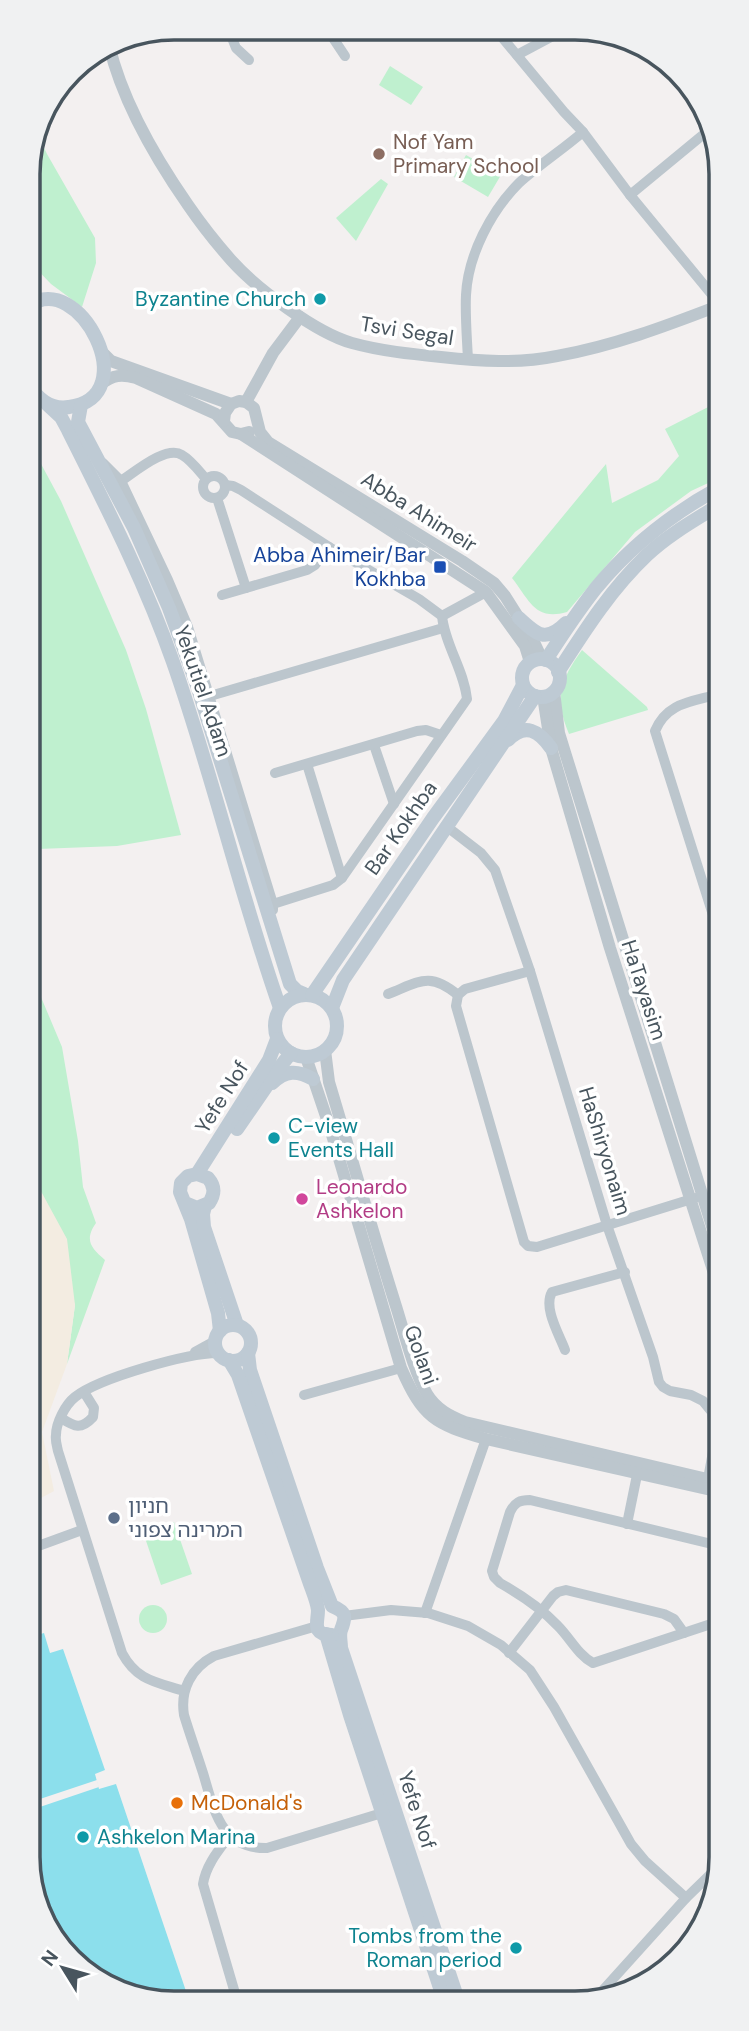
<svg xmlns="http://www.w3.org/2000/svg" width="749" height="2031" viewBox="0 0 749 2031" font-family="'DM Sans','Noto Sans Hebrew',sans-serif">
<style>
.green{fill:#bff0cf}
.sand{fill:#f3ece1}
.water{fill:#8cdfec}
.pier{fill:#f3f0f0}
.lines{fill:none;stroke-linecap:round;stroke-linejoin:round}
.minor{stroke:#bcc6cd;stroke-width:10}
.tertiary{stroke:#bcc6cd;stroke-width:12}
.secondary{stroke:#becad4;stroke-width:14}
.education-dot{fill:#8d6e63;stroke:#fff;stroke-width:2.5}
.culture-dot{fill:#0f9aa8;stroke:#fff;stroke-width:2.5}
.transit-dot{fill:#1a4fb4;stroke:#fff;stroke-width:2.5}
.hotel-dot{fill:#d1479c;stroke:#fff;stroke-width:2.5}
.service-dot{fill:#5c6f8a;stroke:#fff;stroke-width:2.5}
.food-dot{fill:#e8710a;stroke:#fff;stroke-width:2.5}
.labels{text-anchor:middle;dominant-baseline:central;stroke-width:7;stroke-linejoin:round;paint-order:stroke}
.education-label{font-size:21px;fill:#785e54;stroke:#fff;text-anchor:start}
.culture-label{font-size:21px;fill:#0d838f;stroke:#fff;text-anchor:end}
.street-label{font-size:21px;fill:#48555e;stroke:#fff}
.transit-label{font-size:21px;fill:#164399;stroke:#fff;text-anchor:end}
.hotel-label{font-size:21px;fill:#b23c85;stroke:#fff;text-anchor:start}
.service-label{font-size:21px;fill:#4e5e75;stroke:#fff;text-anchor:start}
.food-label{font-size:21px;fill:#c56008;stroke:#fff;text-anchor:start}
.rim{fill:none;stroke:#48555e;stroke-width:3.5}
</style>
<rect width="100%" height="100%" fill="#f3f0f0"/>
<g class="green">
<polygon points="390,66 423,87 411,105 379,85"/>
<polygon points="37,133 47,154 95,238 96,263 82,307 51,284 28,260 28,164"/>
<polygon points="466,155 501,175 488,197 454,177"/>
<polygon points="381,179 388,184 356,241 336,218"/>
<path d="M718,402L719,478L691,491L635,532L567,612C535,621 530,601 512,578L606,464L612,503L658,480L679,456L665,429Z"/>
<polygon points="40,462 61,501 126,650 146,709 181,835 117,846 38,849 29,840 29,468"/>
<path d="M582,650L647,707L648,710L569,734C554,699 560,680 582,650Z"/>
<path d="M30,971L62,1047L78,1141L83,1187L96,1223C84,1240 91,1248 105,1260L67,1364L75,1305L30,1171Z"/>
<polygon points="174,1522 192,1574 161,1585 143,1532"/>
<circle cx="153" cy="1619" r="14"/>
</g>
<polygon class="sand" points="30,1171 67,1239 75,1305 67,1364 42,1432 54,1491 30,1504"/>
<polygon class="water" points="44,1633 50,1653 63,1649 105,1770 95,1774 99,1789 116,1784 189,2000 145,2000 70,1960 31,1886 31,1637"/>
<polygon class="pier" points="97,1780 99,1787 31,1810 31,1802"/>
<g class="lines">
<g class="minor">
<polyline points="228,28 236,48 249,60"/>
<polyline points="327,29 345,56"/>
<polyline points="496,30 564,112 583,132 630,195 718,302"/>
<polyline points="517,55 562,31"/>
<polyline points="630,195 710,129"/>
<path d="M468,360C467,338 465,316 466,295C468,255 491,211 519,183C539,165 562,150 583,132"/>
<polyline points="103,463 121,481 168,580 188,627 273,904 273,910"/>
<circle cx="214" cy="487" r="11"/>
<path d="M121,481C135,472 166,445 182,455C191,460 199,471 206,479"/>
<path d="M225,485L233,486L241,490L329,547L419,599L442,616C445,645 464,670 467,699L342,878L333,885L273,904"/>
<polyline points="217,498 246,588"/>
<polyline points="222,595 307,570 315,565 329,547"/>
<polyline points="442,616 486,592"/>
<path d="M719,694C692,702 667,702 655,731L719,934"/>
<polyline points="210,696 443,628"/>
<polyline points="374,745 394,804"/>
<polyline points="307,764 342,878"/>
<polyline points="275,773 417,731 426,730 441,735"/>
<polyline points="446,826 481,853 495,870 530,971 607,1225 653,1357 659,1382 663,1387 670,1391 691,1395 703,1401 712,1412 715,1441 708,1479"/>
<polyline points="530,971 465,989 458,995 456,1006 524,1242 528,1246 537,1247 695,1198"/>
<path d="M388,994C419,982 429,971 458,995"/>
<path d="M565,1350C559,1334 543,1308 552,1292L625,1272"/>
<polyline points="195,1352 215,1341"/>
<polyline points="304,1395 401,1368"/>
<path d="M61,1418C75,1427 81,1430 93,1417L94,1408L84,1392"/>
<polyline points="627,1524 637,1475"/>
<path d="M720,1546L530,1500C520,1500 515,1502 510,1512L492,1571L494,1577L500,1583C521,1595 541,1608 558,1626C570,1638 578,1655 593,1663L720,1621"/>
<polyline points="30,1549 82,1530"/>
<polyline points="425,1613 486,1439"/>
<polyline points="344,1616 391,1610 428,1613 468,1626 501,1645 530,1670 554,1707 631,1844 645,1861 686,1898"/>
<path d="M317,1626L214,1656C191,1668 180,1690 184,1715C190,1735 197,1754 203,1773C214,1809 220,1849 267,1848L382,1813L387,1809"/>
<polyline points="509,1653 553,1596 558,1592 566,1590 664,1614 674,1619 684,1633"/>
<path d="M184,1691C156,1682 137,1681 122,1653L58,1451C57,1446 55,1440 56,1435C56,1423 65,1405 75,1397C99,1378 187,1353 218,1353"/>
<path d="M230,1835C218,1851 206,1865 203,1884L237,2000"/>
<polyline points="594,2000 686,1898 721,1864"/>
</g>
<g class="tertiary">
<path d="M109,45C122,100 156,159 188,205C201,224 216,243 231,260C256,288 316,333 352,343C381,351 411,354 441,357C479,361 518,364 557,356C613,346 666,326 718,306"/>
<polyline points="102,352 111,361 231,404"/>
<path d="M101,384C113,375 121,374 136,378L216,414L232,432L241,434L249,432"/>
<polyline points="246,402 273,353 300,317"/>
<polyline points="224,421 225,413 231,404 239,401 246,402 254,408 260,432 268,442 462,561 494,583 505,596 534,642 542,659"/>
<polyline points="241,434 486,592 525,646 530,662"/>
<polyline points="554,691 559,733 720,1252"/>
<polyline points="543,696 551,748 610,948 720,1292"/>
<path d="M325,1050L329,1082C351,1155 372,1230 395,1303C404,1331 413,1370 427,1394C436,1409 450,1416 465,1422L720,1482"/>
<path d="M306,1057L330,1128L401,1368C423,1418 434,1424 486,1439L720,1492"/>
</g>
<g class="secondary">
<path d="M29,306C78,268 146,397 69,407C52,410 38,399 29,385"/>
<path d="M47,404L61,417L68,430C106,506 145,582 173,662C213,776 240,894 280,1008"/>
<polyline points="81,405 78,422 134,528 169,608 197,685 290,984 297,991 304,994"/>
<path d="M519,618C537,635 546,643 566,623"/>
<circle cx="541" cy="678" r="19"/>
<path d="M546,660C562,635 578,611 596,588C629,548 673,513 719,488"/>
<path d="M558,672C585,630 611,589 647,555C668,535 695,520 719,505"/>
<path d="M508,740C525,722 539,731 551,748"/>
<circle cx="306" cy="1026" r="31"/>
<polyline points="312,995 433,818 504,721 523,685"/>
<polyline points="332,1008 343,980 535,696"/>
<path d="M272,1083C286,1070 297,1070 313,1079"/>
<polyline points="237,1129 279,1068 291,1053"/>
<polyline points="197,1174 269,1060 277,1039"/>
<path d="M185,1203L197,1208L209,1203C215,1194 215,1186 208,1178L197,1174L188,1176L181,1183L180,1192L191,1219L218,1313L220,1331"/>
<polyline points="205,1206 203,1214 204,1227 237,1325"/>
<circle cx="233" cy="1343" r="18"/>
<path d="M248,1353L250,1370L317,1568L332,1606C347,1612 346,1617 341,1630C339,1635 341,1642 341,1648L458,2000"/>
<path d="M229,1360L238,1375L309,1581C312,1590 317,1601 318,1610C318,1623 311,1634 332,1635"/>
<polyline points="326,1634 350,1715 444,2000"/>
</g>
</g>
<circle class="education-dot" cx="379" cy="154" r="7"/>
<g class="culture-dot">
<circle cx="320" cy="299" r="7"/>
<circle cx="274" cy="1138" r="7"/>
<circle cx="83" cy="1837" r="7"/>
<circle cx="516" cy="1948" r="7"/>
</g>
<rect class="transit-dot" x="433" y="560" width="14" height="14" rx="3.5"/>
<circle class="hotel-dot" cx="302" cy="1199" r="7"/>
<circle class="service-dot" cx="114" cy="1518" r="7"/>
<circle class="food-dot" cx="177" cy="1803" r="7"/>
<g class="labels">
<g class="education-label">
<text x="393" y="142">Nof Yam<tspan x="393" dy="24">Primary School</tspan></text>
</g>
<g class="culture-label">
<text x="306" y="299">Byzantine Church</text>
<text x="288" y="1126" text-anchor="start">C-view<tspan x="288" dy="24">Events Hall</tspan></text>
<text x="97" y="1837" text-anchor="start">Ashkelon Marina</text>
<text x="502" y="1936">Tombs from the<tspan x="502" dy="24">Roman period</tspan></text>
</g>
<g class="street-label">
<text transform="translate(407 331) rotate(9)">Tsvi Segal</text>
<text transform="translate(419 512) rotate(32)">Abba Ahimeir</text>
<text transform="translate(203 691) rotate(71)">Yekutiel Adam</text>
<text transform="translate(401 828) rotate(-55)">Bar Kokhba</text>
<text transform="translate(644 990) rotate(72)">HaTayasim</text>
<text transform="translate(222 1097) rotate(-58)">Yefe Nof</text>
<text transform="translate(605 1151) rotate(73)">HaShiryonaim</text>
<text transform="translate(421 1355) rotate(70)">Golani</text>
<text transform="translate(417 1810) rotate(72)">Yefe Nof</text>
</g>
<g class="transit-label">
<text x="426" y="555">Abba Ahimeir/Bar<tspan x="426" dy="24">Kokhba</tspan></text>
</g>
<g class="hotel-label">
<text x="316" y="1187">Leonardo<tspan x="316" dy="24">Ashkelon</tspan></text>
</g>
<g class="service-label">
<text x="128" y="1506">חניון<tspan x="128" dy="24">המרינה צפוני</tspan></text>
</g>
<g class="food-label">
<text x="191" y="1803">McDonald's</text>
</g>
</g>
<path d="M0 0H749V2031H0ZM174 40H575A134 134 0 0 1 709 174V1857A134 134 0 0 1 575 1991H174A134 134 0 0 1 40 1857V174A134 134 0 0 1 174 40Z" fill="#f0f1f2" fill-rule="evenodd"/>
<path class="rim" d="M174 40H575A134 134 0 0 1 709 174V1857A134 134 0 0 1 575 1991H174A134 134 0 0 1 40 1857V174A134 134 0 0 1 174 40Z"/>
<g transform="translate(63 1968) rotate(307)" stroke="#ffffff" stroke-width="5" paint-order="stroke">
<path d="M0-5L12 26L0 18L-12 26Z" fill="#48555e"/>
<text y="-10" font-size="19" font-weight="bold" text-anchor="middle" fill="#48555e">N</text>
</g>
</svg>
